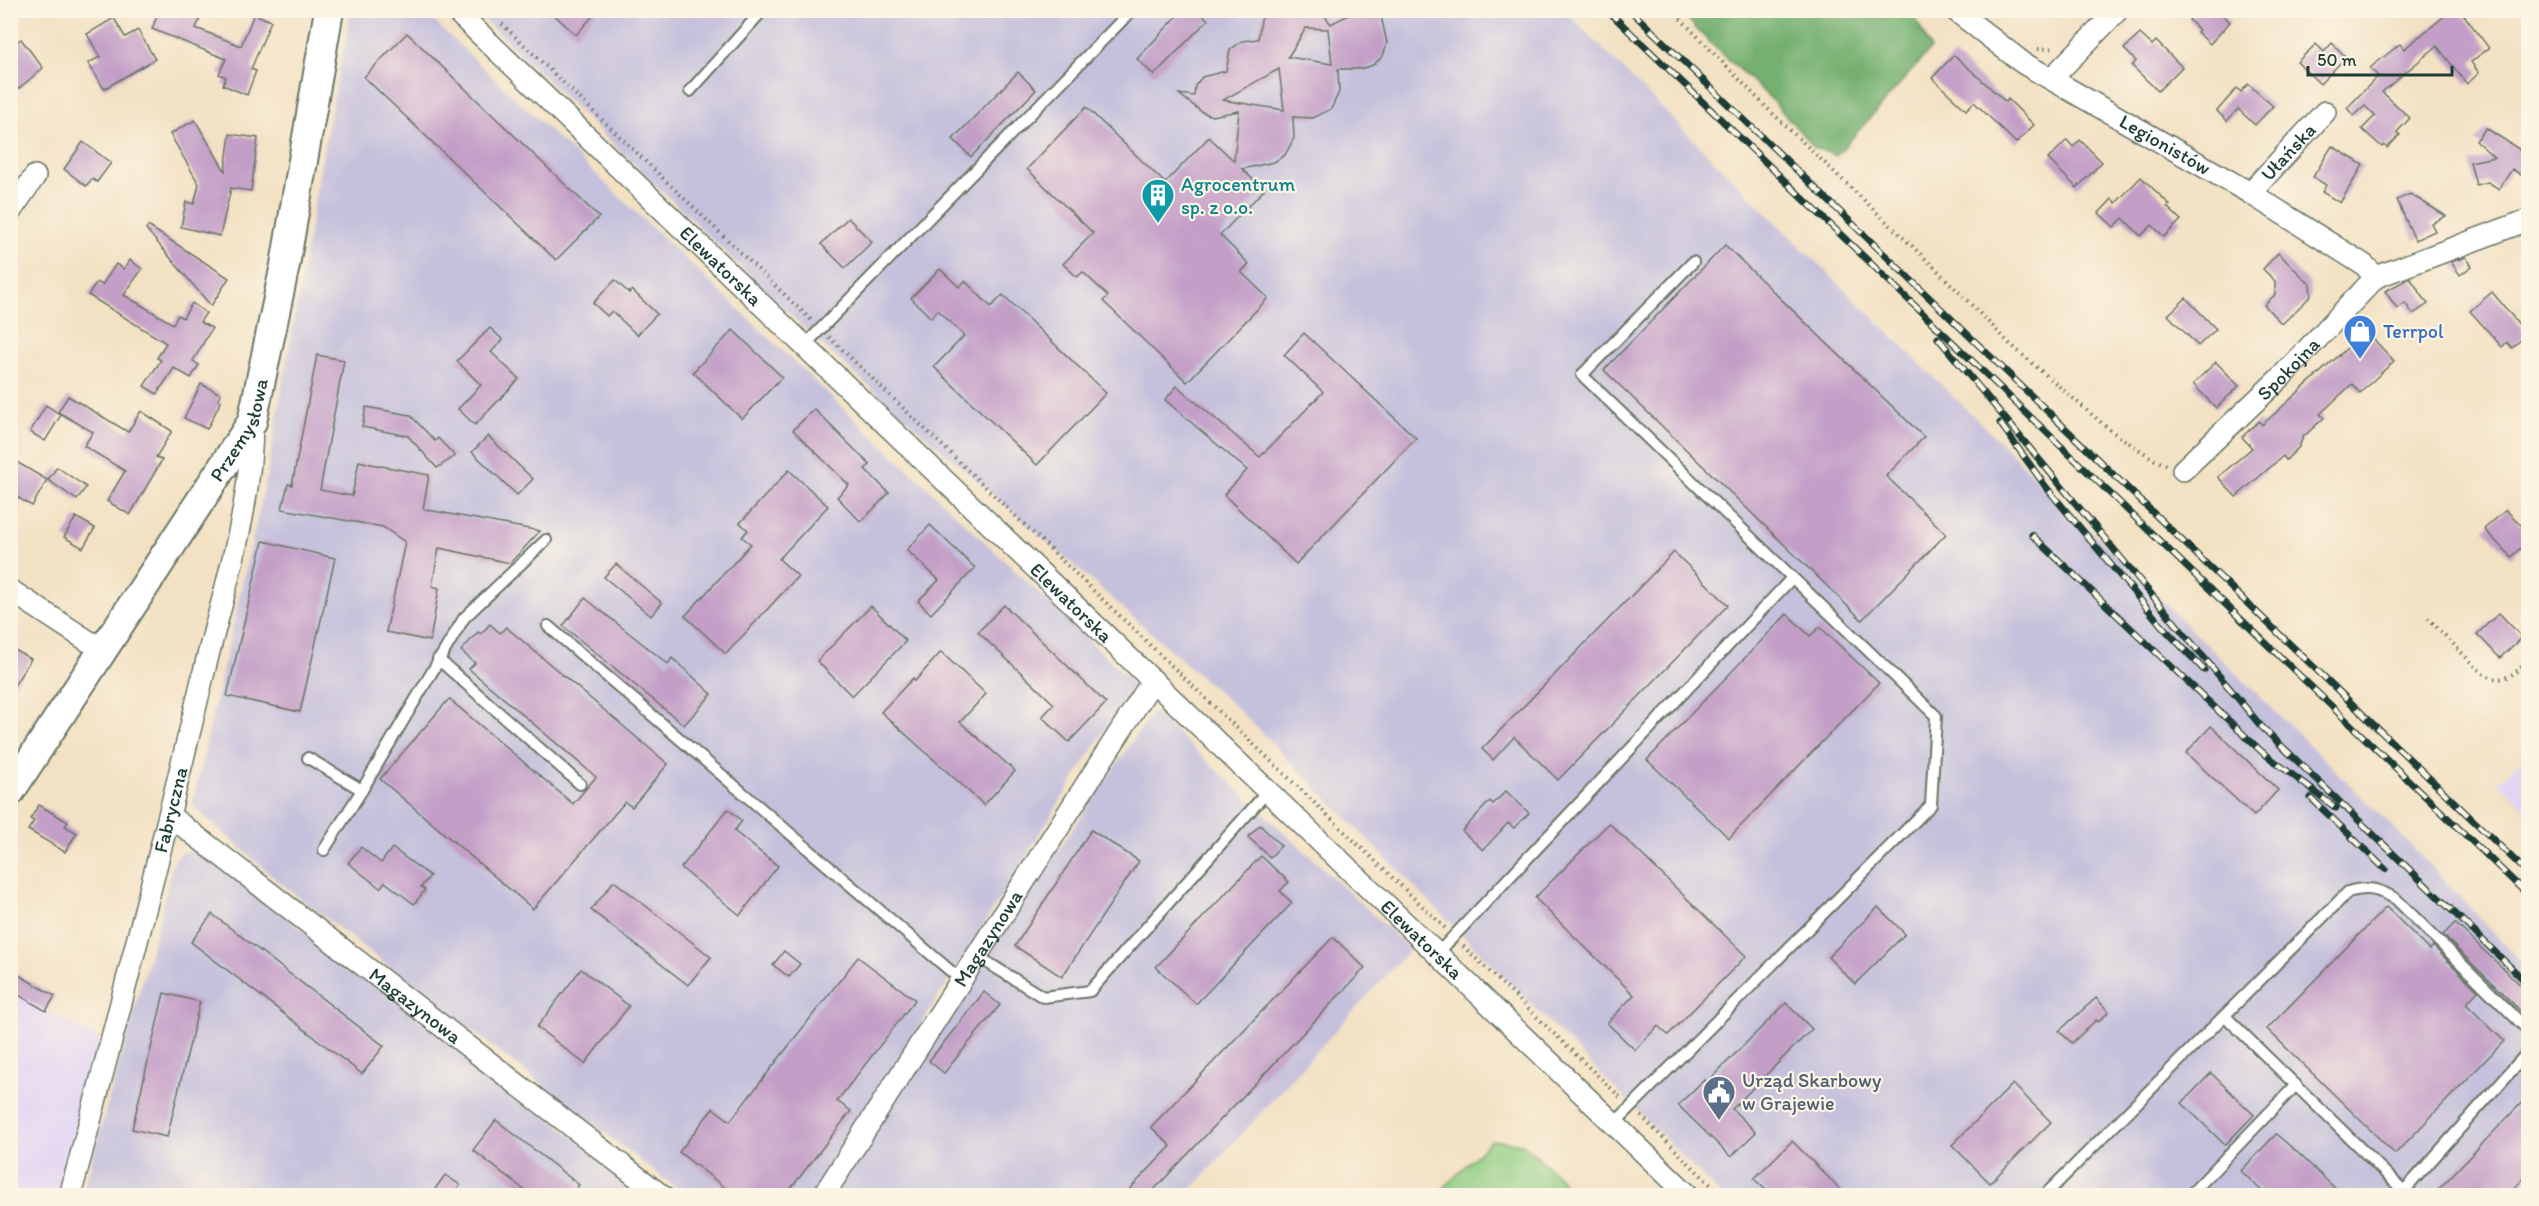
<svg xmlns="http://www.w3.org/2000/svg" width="2539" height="1206" viewBox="0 0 2539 1206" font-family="Itim,sans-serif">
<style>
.built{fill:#e1d4f4}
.industrial{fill:#c5c0db}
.green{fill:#91cd82;stroke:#58855b;stroke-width:1.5}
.forest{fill:#74b070;stroke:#4a7652;stroke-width:1.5}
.building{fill:#c39fc7;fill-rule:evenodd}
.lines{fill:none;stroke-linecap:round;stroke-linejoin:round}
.lane-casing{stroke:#697666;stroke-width:14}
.street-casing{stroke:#697666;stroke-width:24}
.secondary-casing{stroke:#697666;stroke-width:32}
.path{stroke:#697666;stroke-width:4;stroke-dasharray:1.5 4.5;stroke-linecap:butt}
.lane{stroke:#fff;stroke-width:10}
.street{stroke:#fff;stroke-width:21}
.secondary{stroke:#fff;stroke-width:28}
.rail-casing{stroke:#1f3d34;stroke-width:7}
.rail{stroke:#fcf5e5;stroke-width:4.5;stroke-dasharray:14;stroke-linecap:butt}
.labels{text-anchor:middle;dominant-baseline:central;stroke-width:4.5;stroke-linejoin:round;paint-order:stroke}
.street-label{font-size:20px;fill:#1f3d34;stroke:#fcf5e5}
.culture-label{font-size:20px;fill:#0d838f;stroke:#fcf5e5;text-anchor:start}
.shop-label{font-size:20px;fill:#366cbe;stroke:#fcf5e5;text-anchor:start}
.service-label{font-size:20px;fill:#4e5e75;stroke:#fcf5e5;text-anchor:start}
</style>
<rect width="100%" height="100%" fill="#fcf5e5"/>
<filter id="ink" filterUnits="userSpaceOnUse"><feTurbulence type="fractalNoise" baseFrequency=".0167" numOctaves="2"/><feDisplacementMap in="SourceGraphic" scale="12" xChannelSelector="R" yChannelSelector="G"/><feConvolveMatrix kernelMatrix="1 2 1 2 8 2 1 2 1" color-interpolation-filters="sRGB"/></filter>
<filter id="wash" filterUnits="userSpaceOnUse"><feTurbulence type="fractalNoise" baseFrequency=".008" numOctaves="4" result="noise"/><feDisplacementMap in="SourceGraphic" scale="24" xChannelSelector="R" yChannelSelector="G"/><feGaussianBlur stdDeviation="1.35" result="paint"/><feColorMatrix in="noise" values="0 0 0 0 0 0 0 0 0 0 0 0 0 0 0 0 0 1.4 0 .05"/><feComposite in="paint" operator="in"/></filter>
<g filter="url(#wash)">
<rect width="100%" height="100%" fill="#f3e1c3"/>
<g class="built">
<polygon points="2528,754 2528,811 2498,782"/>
<polygon points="10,990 100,1040 58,1195 11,1195"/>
</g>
<g class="industrial">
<polygon points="351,11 423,11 1134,683 815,1195 685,1195 278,881 192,805 267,476 323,152"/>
<polygon points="475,11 1565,11 1748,195 2399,833 2528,969 2528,1195 1721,1195 1238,709 820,343"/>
<polygon points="1153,711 1410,949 1186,1195 822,1196"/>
<polygon points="197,850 650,1195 82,1196 158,925 173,863 180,853"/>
</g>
<polygon class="green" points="1491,1140 1523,1144 1560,1178 1570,1195 1437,1195"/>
<polygon class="forest" points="1680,11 1912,11 1931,49 1836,156 1814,147 1770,98 1708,41"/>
<g id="blocks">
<g class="building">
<polygon points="159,10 204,10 196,28 241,46 254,14 271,21 251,69 256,71 247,95 223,85 226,77 219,74 226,59 152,29"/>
<polygon points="549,10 598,10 576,35"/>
<polygon points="1183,10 1198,10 1208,20 1154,75 1137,59"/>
<path d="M1268,10H1295L1301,16L1312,10H1320L1331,24L1352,13L1381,16L1387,43L1383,56L1373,65L1361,69H1338L1339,92L1331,109L1313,118L1293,117L1294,138L1285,155L1274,162L1242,169L1264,190L1220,235L1249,264L1241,272L1268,298L1187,382L1103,301L1108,296L1083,272L1077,277L1063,264L1093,233L1027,169L1086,107L1165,183L1209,137L1234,161L1239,111L1212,116L1202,112L1179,94L1194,96L1195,86L1202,77L1226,71L1230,50L1242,41L1258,39L1261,20ZM1306,28L1328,29L1332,64L1288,57ZM1279,69L1284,110L1223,100Z"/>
<polygon points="2198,10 2218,10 2230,22 2210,44 2197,32 2199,30 2189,20"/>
<polygon points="2452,10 2460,10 2489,48 2471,62 2479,73 2467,84 2437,46 2382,92 2410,118 2397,132 2400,135 2387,148 2384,145 2382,147 2362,129 2375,116 2365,106 2354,116 2347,108 2378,76 2370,68 2400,44 2404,49"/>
<polygon points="114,18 125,37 138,30 155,59 104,89 88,63 100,57 87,34"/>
<polygon points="407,33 599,217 556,260 364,77"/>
<polygon points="2140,34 2152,45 2156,41 2182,67 2158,91 2132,66 2136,61 2124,49"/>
<polygon points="21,39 43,68 10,96 10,47"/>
<polygon points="2332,43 2346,57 2320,84 2297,62 2316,44 2324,52"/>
<polygon points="1954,55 2006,102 2008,99 2034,125 2016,143 1974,102 1966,110 1932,78"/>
<polygon points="1018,72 1036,90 971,157 953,139"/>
<polygon points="2248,84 2273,106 2255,125 2238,109 2227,121 2217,111 2237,88 2241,92"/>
<polygon points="195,120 225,171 230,134 258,138 251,191 231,188 220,236 181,227 186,202 194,204 199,184 170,134"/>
<polygon points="2486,128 2520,150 2525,149 2523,152 2529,156 2529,180 2512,169 2499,189 2488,182 2476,185 2470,162 2494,157 2476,141"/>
<polygon points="2067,140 2073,147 2080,140 2102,162 2077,188 2048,159"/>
<polygon points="83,142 111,163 97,182 92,179 86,186 64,169"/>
<polygon points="2332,146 2363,165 2340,203 2322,192 2326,185 2313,177"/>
<polygon points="2141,177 2170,205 2167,207 2181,220 2164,237 2152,225 2141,236 2123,218 2114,227 2099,213 2112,199 2116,203"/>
<polygon points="2410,194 2446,216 2431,223 2435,231 2415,240 2397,200"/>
<polygon points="848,218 872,242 845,268 821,244"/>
<polygon points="148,226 229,278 211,306 146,229"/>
<polygon points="1725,245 1924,437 1886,476 1946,534 1862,620 1604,370"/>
<polygon points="2278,253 2310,284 2311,296 2282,324 2264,305 2275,295 2275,281 2263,269"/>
<polygon points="2466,257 2472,266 2460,275 2451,262"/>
<polygon points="130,260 142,269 124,295 173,324 178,315 183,318 192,303 206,313 200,322 212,328 193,361 199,365 191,378 174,368 157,394 144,386 161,360 157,358 166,343 88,295 97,282 102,285 116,264 124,269"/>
<polygon points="940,269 959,287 965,281 991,307 1003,295 1106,393 1037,465 934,367 964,336 938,310 931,318 911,298"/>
<polygon points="2410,278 2428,304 2413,314 2405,303 2397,309 2385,291"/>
<polygon points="615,280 629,293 632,290 657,314 637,335 612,311 607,316 593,303"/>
<polygon points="2492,292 2527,334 2512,348 2507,342 2502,347 2470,311"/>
<polygon points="2186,298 2216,329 2198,346 2168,315"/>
<polygon points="490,328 503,340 491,352 519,379 475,425 458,409 481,385 457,361"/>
<polygon points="733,330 782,377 742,419 693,372"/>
<polygon points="2366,331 2394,361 2360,393 2352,384 2320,414 2324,418 2303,437 2299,447 2286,460 2283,456 2236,497 2218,477 2252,448 2242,437 2259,421 2262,425"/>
<polygon points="1304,333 1416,438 1296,564 1224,495 1247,470 1165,400 1177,386 1260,457 1323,392 1284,355"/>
<polygon points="317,355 344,360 320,490 352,496 359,461 371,464 429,475 423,509 540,531 510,563 439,548 432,586 439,588 430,641 386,632 405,542 383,527 282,509 288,484 292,485"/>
<polygon points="2216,362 2239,386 2216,408 2193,384"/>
<polygon points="201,384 221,394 218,400 221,401 207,429 184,418"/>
<polygon points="68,396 128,432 141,411 172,431 156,457 162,460 130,515 107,501 125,471 84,446 93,432 58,412"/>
<polygon points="46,405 61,415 45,441 30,432"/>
<polygon points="366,407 410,415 435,441 438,438 455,456 437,468 408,436 362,427"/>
<polygon points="814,409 870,465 865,469 889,493 861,522 837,497 849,485 793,430"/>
<polygon points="488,436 533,479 517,495 472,452"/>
<polygon points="10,458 47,480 32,506 10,493"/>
<polygon points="57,467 86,487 77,500 48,480"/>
<polygon points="789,470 828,506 779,559 798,576 726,654 685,616 751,544 742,537 748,530 740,523"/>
<polygon points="2506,510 2529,533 2529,540 2511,557 2484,529"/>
<polygon points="76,517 95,528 83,548 64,537"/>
<polygon points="930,525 975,568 931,614 918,601 939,580 907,550"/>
<polygon points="263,541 335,558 300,712 227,696"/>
<polygon points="1674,552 1728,605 1558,780 1514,737 1493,760 1482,749"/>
<polygon points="616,564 662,603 651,616 604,577"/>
<polygon points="585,598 668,664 672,658 712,694 684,725 563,626"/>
<polygon points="1004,605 1106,703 1069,742 1042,717 1054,704 978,632"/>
<polygon points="871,606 906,641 852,696 817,661"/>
<polygon points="2499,613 2522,637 2500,658 2477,634"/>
<polygon points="1787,614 1810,636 1820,627 1879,683 1729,838 1647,760"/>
<polygon points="490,624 500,633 506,627 668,764 632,807 625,802 533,909 380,779 449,699 573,804 596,777 469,669 475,663 461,651 478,632 481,634"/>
<polygon points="10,647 31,659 10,692"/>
<polygon points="941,652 986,694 960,722 1015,771 984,805 881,712 913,678 915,681"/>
<polygon points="2211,726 2278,790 2254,816 2186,753"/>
<polygon points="1506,791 1529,813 1514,828 1508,823 1483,850 1462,831 1490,801 1493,804"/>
<polygon points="39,805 68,822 65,826 77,833 65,852 28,830 34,821 30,819"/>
<polygon points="728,809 742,821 734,831 778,866 740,915 681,868"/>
<polygon points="1609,823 1746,956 1668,1035 1658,1026 1635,1050 1607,1023 1634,995 1535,898"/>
<polygon points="1260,825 1281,846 1270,857 1248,837"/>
<polygon points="1091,830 1139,861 1062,977 1015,946"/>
<polygon points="361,847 381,863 392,848 430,876 421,887 425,890 414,904 385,882 380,888 348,863"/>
<polygon points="1261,856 1289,882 1280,891 1292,903 1196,1004 1156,967"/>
<polygon points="614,881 711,957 688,985 591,910"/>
<polygon points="1878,907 1905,934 1855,984 1828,957"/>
<polygon points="2386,907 2430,950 2433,946 2478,991 2466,1004 2504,1041 2395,1154 2267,1029"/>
<polygon points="212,914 384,1046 362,1074 191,942"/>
<polygon points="2455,923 2529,993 2529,1019 2443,935"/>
<polygon points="1333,937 1365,968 1148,1196 1123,1196 1171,1146 1151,1127"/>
<polygon points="784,951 800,964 789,977 773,965"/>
<polygon points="858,957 915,1000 837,1101 851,1111 785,1196 736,1196 679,1152 713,1108 730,1121"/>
<polygon points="581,969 629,1006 585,1064 537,1027"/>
<polygon points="10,970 55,996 46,1011 10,990"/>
<polygon points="984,992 1000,1005 944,1073 929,1061"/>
<polygon points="164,993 200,1002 167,1137 132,1129"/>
<polygon points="2096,998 2109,1012 2098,1022 2096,1020 2072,1043 2059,1031"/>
<polygon points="1786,1003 1812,1029 1732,1109 1756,1132 1731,1157 1678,1105 1704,1080 1706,1083"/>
<polygon points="2211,1073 2254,1115 2225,1145 2182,1103"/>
<polygon points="2013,1084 2051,1122 1990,1183 1952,1145"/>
<polygon points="2529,1095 2529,1173 2507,1196 2432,1196"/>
<polygon points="496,1120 579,1185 571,1196 532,1196 473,1150"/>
<polygon points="2276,1134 2298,1153 2343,1196 2267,1196 2241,1171"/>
<polygon points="1792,1141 1847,1196 1771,1196 1764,1188 1754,1179"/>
<polygon points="445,1175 460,1185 452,1196 430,1196"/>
</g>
</g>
</g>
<g filter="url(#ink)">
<use href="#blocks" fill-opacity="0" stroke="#697666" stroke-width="1.5"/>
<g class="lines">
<defs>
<g id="lane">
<polyline points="690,91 763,10"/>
<polyline points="804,346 1132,10"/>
<polyline points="548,626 961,980"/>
<polyline points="438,659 580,784"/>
<polyline points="308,758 362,790 324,850"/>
<polyline points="362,790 464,618 546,540"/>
<polyline points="1437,954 1792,578"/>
<polyline points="977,956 1043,997 1090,991 1268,791"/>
<polyline points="2225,1016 2409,1196"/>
<polyline points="1614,1124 1931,805 1936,716 1582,375 1693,262"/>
<polyline points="2404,1191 2528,1052"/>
<path d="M2044,1196L2348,892C2368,886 2378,889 2396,899L2528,1030"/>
<polyline points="2189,1196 2296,1085"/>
</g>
<g id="street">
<path id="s1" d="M455,10L1689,1196"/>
<path id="s2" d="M1955,10L2023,63L2250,193L2364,265L2376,277"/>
<polyline points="2052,78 2118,10"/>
<path id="s3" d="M2250,193L2325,112"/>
<polyline points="10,212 35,176"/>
<path id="s4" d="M2183,470L2282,376L2376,277L2528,220"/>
<polyline points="10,590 88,641 104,647"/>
<path id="s5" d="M170,816L662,1196"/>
<path id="s6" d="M70,1196C116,1024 161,853 202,680C222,595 252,511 252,422"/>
<path id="s7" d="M823,1196L1153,680"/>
</g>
<g id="secondary">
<path id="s8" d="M10,792L252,422L285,265L329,10"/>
</g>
</defs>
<use href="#lane" class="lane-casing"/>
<use href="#street" class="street-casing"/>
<use href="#secondary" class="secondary-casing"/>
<g class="path">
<polyline points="1672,10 1766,107 1933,266 2010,344 2111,431 2155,460 2167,465"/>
<polyline points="502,24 811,320"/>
<polyline points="2038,49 2055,48"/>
<polyline points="829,337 1445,928"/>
<path d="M2428,618C2440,630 2452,643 2464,655C2488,680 2500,690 2528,661"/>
<polyline points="1463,946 1622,1099"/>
<polyline points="1641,1116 1722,1196"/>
</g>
<use href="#lane" class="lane"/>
<use href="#street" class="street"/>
<use href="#secondary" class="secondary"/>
<defs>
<g id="rail">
<polyline points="1607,10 2528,895"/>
<polyline points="1630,10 2528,873"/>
<polyline points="1938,338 2260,725 2528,984"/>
<polyline points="2000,423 2046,487 2162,626 2204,670"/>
<polyline points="2032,535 2261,751 2336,808"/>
<polyline points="2311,798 2385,869"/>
</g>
</defs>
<use href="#rail" class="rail-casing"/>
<use href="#rail" class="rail"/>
</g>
</g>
<defs>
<symbol id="building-pin" viewBox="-11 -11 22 30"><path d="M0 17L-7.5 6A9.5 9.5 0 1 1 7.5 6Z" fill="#0f9aa8" stroke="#fcf5e5"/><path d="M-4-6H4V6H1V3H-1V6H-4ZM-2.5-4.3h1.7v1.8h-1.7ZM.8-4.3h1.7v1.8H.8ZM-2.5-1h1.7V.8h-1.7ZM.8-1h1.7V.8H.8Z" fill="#fff"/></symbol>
<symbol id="shop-pin" viewBox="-11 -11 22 30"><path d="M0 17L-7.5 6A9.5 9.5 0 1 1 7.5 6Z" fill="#3f7fe0" stroke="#fcf5e5"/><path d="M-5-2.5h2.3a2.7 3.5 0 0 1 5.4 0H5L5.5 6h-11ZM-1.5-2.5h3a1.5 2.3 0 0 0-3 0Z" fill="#fff"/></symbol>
<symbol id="civic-pin" viewBox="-11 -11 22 30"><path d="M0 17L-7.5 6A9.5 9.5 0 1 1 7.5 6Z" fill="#5c6f8a" stroke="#fcf5e5"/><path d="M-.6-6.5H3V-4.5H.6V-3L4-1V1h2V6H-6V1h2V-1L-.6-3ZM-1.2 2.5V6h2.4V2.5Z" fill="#fff"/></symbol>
</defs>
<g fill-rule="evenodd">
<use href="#building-pin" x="1139" y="176" width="38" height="52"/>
<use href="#shop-pin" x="2341" y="312" width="38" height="52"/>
<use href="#civic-pin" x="1700" y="1073" width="38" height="52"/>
</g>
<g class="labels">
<g class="street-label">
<text stroke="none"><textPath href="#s2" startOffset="250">Legionistów</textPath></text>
<text stroke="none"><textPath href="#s3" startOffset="56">Ułańska</textPath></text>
<text stroke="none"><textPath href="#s1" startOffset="369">Elewatorska</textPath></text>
<text stroke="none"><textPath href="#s4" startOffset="146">Spokojna</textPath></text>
<text stroke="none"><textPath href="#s8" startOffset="430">Przemysłowa</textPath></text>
<text stroke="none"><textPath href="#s1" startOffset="855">Elewatorska</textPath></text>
<text stroke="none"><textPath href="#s6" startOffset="399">Fabryczna</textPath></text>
<text stroke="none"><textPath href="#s7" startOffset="306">Magazynowa</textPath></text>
<text stroke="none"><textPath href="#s1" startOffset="1341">Elewatorska</textPath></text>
<text stroke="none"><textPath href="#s5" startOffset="310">Magazynowa</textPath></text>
</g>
<g class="culture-label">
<text x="1181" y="184">Agrocentrum<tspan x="1181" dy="23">sp. z o.o.</tspan></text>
</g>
<g class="shop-label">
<text x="2383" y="331">Terrpol</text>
</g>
<g class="service-label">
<text x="1742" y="1080">Urząd Skarbowy<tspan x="1742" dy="23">w Grajewie</tspan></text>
</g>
</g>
<rect width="2539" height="1206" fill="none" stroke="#fcf5e5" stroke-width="36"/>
<path d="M2308 66v9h144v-9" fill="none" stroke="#1f3d34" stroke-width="3"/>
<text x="2317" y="66" font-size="18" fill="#1f3d34" stroke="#fcf5e5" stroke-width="4.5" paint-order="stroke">50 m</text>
</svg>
